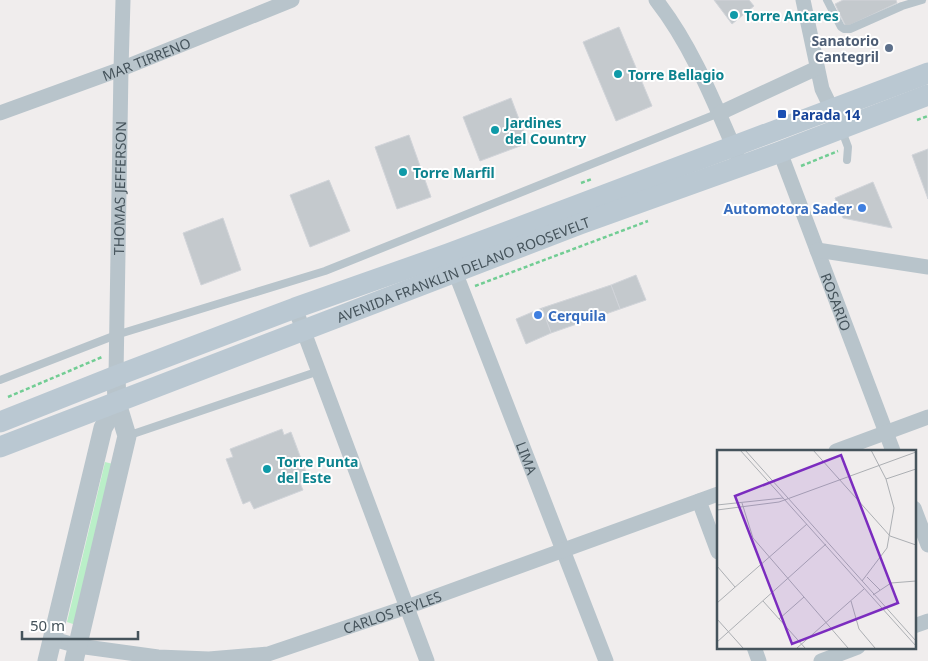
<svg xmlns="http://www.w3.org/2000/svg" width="928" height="661" viewBox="0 0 928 661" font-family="'Noto Sans',sans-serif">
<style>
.grass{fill:#baefc8}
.building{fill:#c4c9cd;stroke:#d1d4d9}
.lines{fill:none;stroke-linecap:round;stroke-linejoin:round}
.path{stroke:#72cd94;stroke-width:2.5;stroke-dasharray:4 2.5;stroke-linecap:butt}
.service{stroke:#b8c4cb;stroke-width:8}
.minor{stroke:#b8c4cb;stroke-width:15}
.tertiary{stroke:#b8c4cb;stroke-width:19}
.secondary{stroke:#bac8d2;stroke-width:21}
.culture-dot{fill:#0f9aa8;stroke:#fff;stroke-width:2}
.service-dot{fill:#5c6f8a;stroke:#fff;stroke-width:2}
.transit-dot{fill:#1a4fb4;stroke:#fff;stroke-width:2}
.shop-dot{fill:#3f7fe0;stroke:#fff;stroke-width:2}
.labels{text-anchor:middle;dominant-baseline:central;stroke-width:4;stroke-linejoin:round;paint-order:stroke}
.culture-label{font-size:14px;font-weight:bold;fill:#0d838f;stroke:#fff;text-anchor:start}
.service-label{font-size:14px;font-weight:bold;fill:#4e5e75;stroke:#fff;text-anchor:end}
.street-label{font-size:14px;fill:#45535b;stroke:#fff}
.transit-label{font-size:14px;font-weight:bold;fill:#164399;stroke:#fff;text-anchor:start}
.shop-label{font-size:14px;font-weight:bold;fill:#366cbe;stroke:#fff;text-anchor:end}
.inset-road{fill:none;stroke:#acafb3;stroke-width:1}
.view{fill:#7b2cbf;fill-opacity:0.15;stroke:#7b2cbf;stroke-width:2.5}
.inset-edge{fill:none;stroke:#45535b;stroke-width:2.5}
</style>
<rect width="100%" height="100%" fill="#f0eded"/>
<polygon class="grass" points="105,462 113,464 76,625 67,622"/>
<g class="building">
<polygon points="714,0 749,0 754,6 732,24"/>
<polygon points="843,0 896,0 897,3 846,27 835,4"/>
<polygon points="619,27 652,106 616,121 583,42"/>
<polygon points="511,98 528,143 480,161 463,117"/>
<polygon points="409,135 431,197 397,209 375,147"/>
<polygon points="928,149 928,199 912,155"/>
<polygon points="329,180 350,231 310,247 290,195"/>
<polygon points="873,182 892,228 843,218 835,198"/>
<polygon points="223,218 241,270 201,285 183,233"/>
<polygon points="636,275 646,300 620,309 611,285"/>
<polygon points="611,285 620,309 551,333 542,308"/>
<polygon points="542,308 551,333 526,344 516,319"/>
<polygon points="282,429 284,435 291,432 309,480 300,483 303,490 254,509 250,501 243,504 226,459 233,457 230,449"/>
</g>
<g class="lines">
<g class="path">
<polyline points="917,120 928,116"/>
<polyline points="801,166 838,151"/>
<polyline points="581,183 592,179"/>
<polyline points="475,286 648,221"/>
<polyline points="8,397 102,357"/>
</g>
<g class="service">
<polyline points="827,0 841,27 844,29 850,29 902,6 922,0"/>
<polyline points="842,131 848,147 847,160"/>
<polyline points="0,380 116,335 325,271 719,113"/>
<polyline points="127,436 319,371"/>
</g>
<g class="minor">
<path d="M656,0C692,46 714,102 737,155"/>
<polyline points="803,0 822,89 836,118"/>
<path id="s1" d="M0,113L121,69L292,0"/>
<polyline points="720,113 817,68"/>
<path id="s2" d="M780,152L893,451"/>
<polyline points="817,250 928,267"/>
<path id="s3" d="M452,264L606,661"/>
<polyline points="295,308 427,661"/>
<path id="s4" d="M116,376L121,69L123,0"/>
<polyline points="836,451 928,417"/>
<polyline points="699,501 718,552"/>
<polyline points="914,508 928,545"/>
<polyline points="914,626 928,621"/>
<path id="s5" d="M53,639L78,646L158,657L209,659L268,654L407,607L718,494"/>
<polyline points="754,647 759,661"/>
<polyline points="821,661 858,647"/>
</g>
<g class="tertiary">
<polyline points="47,661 103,428 117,403"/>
<polyline points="74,661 127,436 117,403 116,376"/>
</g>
<g class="secondary">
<polyline points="0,422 116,376 295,308 448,254 928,73"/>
<path id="s6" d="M0,447L580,224L780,152L928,95"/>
</g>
</g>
<g class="culture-dot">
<circle cx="734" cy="15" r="5"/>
<circle cx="618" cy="74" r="5"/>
<circle cx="495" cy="130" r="5"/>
<circle cx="403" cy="172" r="5"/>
<circle cx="267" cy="469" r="5"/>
</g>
<circle class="service-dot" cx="889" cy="48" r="5"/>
<rect class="transit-dot" x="777" y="109" width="10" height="10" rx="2.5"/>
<g class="shop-dot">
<circle cx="862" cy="208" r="5"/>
<circle cx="538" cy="315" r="5"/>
</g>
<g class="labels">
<g class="culture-label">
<text x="744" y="15">Torre Antares</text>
<text x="628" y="74">Torre Bellagio</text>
<text x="505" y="122">Jardines<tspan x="505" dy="16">del Country</tspan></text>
<text x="413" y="172">Torre Marfil</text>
<text x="277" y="461">Torre Punta<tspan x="277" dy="16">del Este</tspan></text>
</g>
<g class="service-label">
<text x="879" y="40">Sanatorio<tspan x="879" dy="16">Cantegril</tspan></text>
</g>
<g class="street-label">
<text stroke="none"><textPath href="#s1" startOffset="156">MAR TIRRENO</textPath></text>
<text stroke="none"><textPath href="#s4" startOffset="188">THOMAS JEFFERSON</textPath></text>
<text stroke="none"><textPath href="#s6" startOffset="496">AVENIDA FRANKLIN DELANO ROOSEVELT</textPath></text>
<text stroke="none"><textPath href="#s2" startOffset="160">ROSARIO</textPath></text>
<text stroke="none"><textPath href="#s3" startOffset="208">LIMA</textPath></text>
<text stroke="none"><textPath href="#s5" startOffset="348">CARLOS REYLES</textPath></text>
</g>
<g class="transit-label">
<text x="792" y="114">Parada 14</text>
</g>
<g class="shop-label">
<text x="852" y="208">Automotora Sader</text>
<text x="548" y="315" text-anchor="start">Cerquila</text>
</g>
</g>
<g transform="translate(717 450)">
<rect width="199" height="199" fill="#f0eded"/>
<path class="inset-road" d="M23,0L199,196M28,0L199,191M96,0L173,86L199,95M169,29L199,19M25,53L36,88L131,198M0,55L66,48M0,60L62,52L199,2M0,116L18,137M150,127L163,140M145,131L170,98L177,58L169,29L154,0M156,145L174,133L199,131M46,151L88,198M134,151L142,179L158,198M0,153L90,74M0,169L26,198M62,169L87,147M0,192L109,94M80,198L147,139"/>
<path class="view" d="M124,5L181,153L75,194L18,46Z"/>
<rect width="199" height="199" class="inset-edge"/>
</g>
<path d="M22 631v8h116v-8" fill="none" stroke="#45535b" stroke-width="2.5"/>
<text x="30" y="631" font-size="15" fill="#45535b" stroke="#ffffff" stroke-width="4" paint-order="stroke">50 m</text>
</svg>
